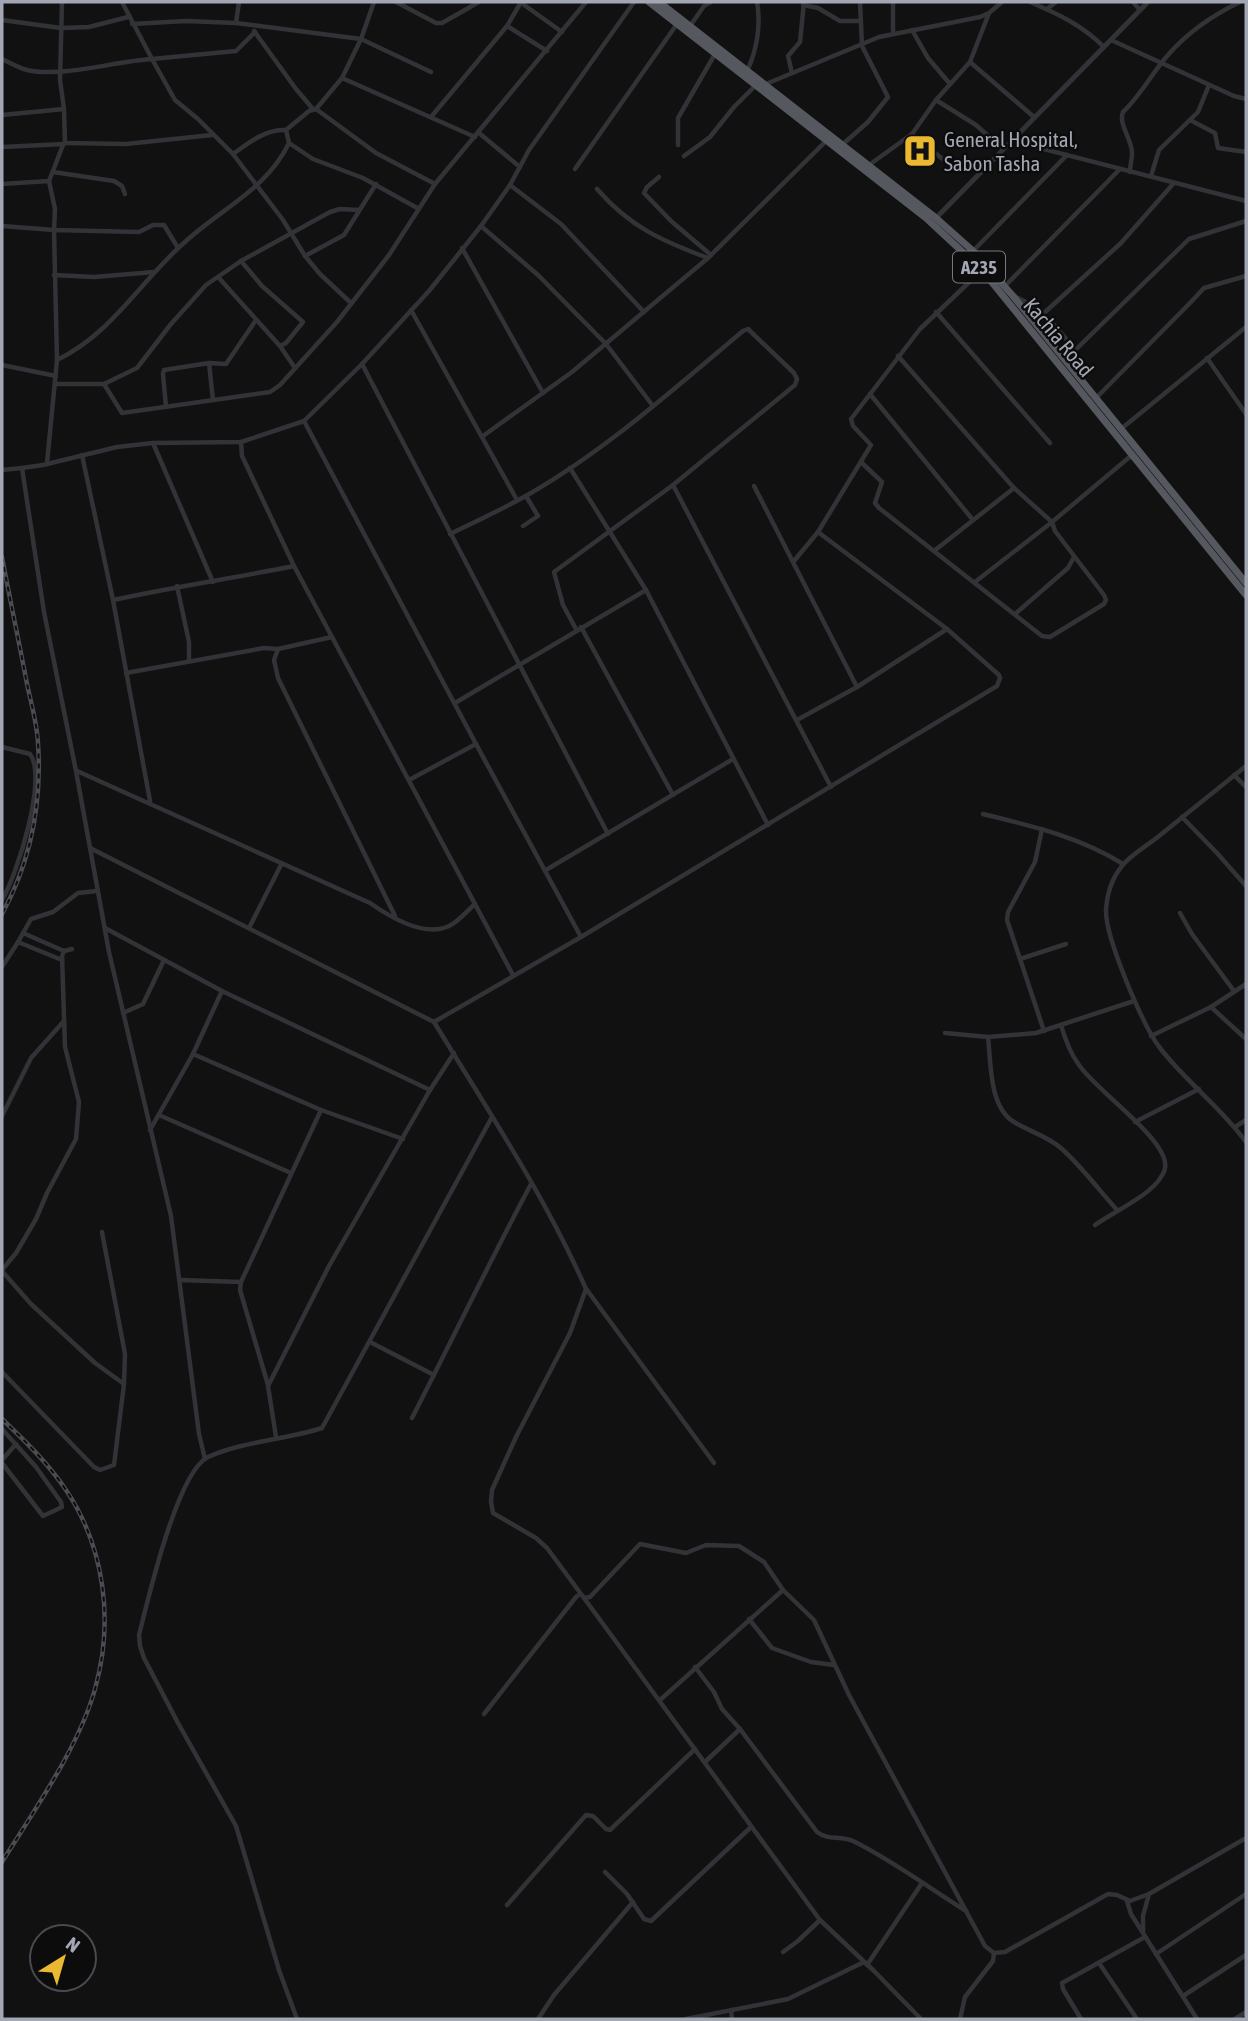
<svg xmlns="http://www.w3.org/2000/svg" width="1248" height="2021" viewBox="0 0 1248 2021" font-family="'Asap Condensed',sans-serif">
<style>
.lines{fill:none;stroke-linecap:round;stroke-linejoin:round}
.minor{stroke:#323337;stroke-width:4.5}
.tertiary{stroke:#323337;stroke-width:5}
.trunk{stroke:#56585f;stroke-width:7}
.rail-casing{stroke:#4b4c52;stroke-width:4.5}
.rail{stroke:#0c0c0d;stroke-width:2;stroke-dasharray:5;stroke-linecap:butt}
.labels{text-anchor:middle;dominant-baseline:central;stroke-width:5;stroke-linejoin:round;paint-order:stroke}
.shield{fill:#0c0c0d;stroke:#767881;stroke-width:2}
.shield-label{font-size:19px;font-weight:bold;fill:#a3a7b3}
.poi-label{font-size:21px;fill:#a3a7b3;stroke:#0c0c0d;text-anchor:start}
.street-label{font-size:21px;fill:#a3a7b3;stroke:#0c0c0d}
</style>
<rect width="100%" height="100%" fill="#111112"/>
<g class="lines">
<g class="minor">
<polyline points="62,2 60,80 64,109 65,143 126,144 212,135"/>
<polyline points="396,2 436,23 442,23 479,2"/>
<polyline points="520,2 562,32"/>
<polyline points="893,2 893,34"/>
<path d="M1030,2C1058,14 1082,25 1104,47"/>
<polyline points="1133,2 1140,10"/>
<polyline points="803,5 818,8 840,21 861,21"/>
<polyline points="1047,9 1056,2"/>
<polyline points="2,20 61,28 89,27 128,17"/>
<polyline points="236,23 239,2"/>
<polyline points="132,24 186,21 236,23 361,39 431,72"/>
<polyline points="507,26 521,2"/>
<polyline points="690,26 704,6 711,2"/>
<polyline points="912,30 928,58 950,84"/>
<polyline points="254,31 296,89 313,109"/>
<polyline points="255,32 236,51 152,59 175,100 198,119 233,154 283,220 305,256 320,274 351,303"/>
<polyline points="1111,40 1234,96 1246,99"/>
<path d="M2,59C10,63 19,68 27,70C62,78 115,61 152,59L122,2"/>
<polyline points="970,62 1034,117"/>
<path d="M748,69C757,49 761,24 757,2"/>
<polyline points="792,73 788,56 800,42 804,2"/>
<polyline points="342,78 475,137"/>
<polyline points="766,84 879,37 980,17 989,13 1002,2"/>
<polyline points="936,100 976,125 1003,149"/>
<polyline points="316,109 376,153 435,184"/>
<polyline points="2,115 64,109"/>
<polyline points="431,117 507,26 547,51"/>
<polyline points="1190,120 1215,133 1218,148 1246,152"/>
<polyline points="479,133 520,167"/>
<polyline points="912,134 945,161"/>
<polyline points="1012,141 1246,201"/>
<polyline points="289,143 313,159 363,178 419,209"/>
<polyline points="843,144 868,122 888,97 862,46 860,2"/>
<polyline points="678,145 678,118 715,54"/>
<polyline points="2,147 64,144"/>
<path d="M233,154C249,143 265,129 286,130L309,111L316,109L342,78L361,39L374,2"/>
<polyline points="684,156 710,137 734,107 755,86"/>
<polyline points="869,165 912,134 936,100 970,62 989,13"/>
<polyline points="575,169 677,24"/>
<polyline points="53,172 114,181 122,186 125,194"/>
<path d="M1130,172C1130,166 1132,159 1132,153C1132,139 1118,124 1123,112C1141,95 1152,73 1168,55C1188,32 1213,15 1240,2"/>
<polyline points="1151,176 1159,150 1198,112 1209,85"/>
<polyline points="659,177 647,187 644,193 671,221 711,255"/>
<polyline points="2,184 49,181 63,145"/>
<polyline points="510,185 561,224 644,312"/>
<path d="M597,189C630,227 662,241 708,258"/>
<polyline points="2,226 54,230 55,209 49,181"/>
<polyline points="481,226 538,275 606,344 653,406"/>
<polyline points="462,248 543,393"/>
<polyline points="973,251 1067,155"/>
<polyline points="305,256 344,235 376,184"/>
<polyline points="241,261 262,286 303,322 286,343 280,346"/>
<polyline points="54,275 94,277 154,272"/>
<polyline points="219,278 280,346 295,368"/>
<polyline points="1005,286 1119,170"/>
<path d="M1014,296C1046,310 1053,325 1076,350"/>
<polyline points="411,310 517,500"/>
<polyline points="936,312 1050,443"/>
<polyline points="1044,313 1121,243 1173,184"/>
<polyline points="1207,358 1246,414"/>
<path d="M57,360C113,333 140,281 186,241C222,208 267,189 289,143L286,130"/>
<polyline points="1065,360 1189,239 1246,221"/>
<polyline points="209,363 213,400"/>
<polyline points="362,364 608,834"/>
<polyline points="2,365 56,376"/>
<polyline points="55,384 104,384 137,368 171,324 206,285 241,261 330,212 340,209 359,210"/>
<polyline points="104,384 122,413 270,392 280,385 337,322 389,255 435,184 586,2"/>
<polyline points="870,394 973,520"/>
<polyline points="1096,398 1191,302 1204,288 1246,276"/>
<polyline points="166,407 163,374 164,370 209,363 226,364 256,320"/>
<polyline points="304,421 476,744 581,937"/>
<polyline points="1121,429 1246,327"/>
<polyline points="483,436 572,372 708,258 826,141"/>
<polyline points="241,442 242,456 294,566 513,975"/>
<polyline points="153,443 213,582"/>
<polyline points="82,455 113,600 150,801"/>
<polyline points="47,463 57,360 54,230 139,232 153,225 164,225 178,248"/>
<polyline points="862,463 882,482 875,503 879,508 1042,636 1050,637 1104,604 1106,600 1104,595 1055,531 1052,522 1014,488 898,356"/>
<polyline points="570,468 646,590 768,825"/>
<polyline points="2,470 22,468"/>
<polyline points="754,486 857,687"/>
<polyline points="523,526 538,516 526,496"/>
<path d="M450,534C477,521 505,508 531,493C607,449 675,388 743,331L748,329L794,373L797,379L795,385L673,485"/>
<polyline points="934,551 1014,488"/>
<polyline points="794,561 818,532"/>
<polyline points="975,582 1052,522 1132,455"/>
<polyline points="177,586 189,642 189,661"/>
<path d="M113,600C173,587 234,578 294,566"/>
<polyline points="1015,614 1068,568 1074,557"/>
<polyline points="581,627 673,795"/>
<polyline points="576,629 563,605 554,572 673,485 831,787"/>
<polyline points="278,649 274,660 278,678 395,916"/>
<polyline points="126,673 264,648 278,649 332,637"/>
<polyline points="455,703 646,590"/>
<polyline points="797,720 857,687 947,629"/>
<path d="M2,747L30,754C48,778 17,875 2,900"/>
<path d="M1246,766C1217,789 1188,813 1159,836C1147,846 1131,854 1122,866C1112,878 1107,895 1106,910C1105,937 1143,1026 1160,1048C1186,1082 1221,1107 1246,1142"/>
<path d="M77,771L370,903C390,917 424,938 449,926C458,922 467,911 475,904"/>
<polyline points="1234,775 1246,787"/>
<polyline points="409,780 476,744"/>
<path d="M983,814C1032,826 1080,837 1123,864"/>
<polyline points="1182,817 1217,853 1246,886"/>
<polyline points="1042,829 1035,862 1008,912 1007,920 1044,1031"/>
<polyline points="90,848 434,1022 581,937 997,686 1000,678 999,675 947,629 818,532 871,445 853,426 851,419 920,329 982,270"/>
<polyline points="546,870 733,759"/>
<polyline points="1180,913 1192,934 1234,991"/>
<polyline points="105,928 222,991 430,1090"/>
<polyline points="249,928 282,863"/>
<polyline points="23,933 64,951"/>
<polyline points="18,942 31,919 53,912 78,893 97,891"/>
<polyline points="1020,959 1066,944"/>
<polyline points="2,967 18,942 62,960"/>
<polyline points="1211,1007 1246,1039"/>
<polyline points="123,1013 143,1004 164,960"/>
<path d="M434,1022C487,1109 545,1196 586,1289L570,1333L516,1437L492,1490L491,1502L493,1513L536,1538L547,1548L584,1598L590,1597L640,1544L686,1553L706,1545L739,1546L764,1562L783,1590L814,1620L849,1695L985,1946L994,1953L1005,1952L1108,1894L1117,1895L1130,1901L1149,1894L1246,1838"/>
<path d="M1061,1025C1065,1039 1070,1053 1079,1065C1097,1091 1160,1134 1165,1162C1166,1167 1164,1173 1161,1177C1151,1195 1113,1212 1095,1225"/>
<polyline points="945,1033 988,1037 1036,1033 1134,1001"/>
<polyline points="1151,1036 1211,1007 1246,984"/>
<path d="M988,1037C991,1063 989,1107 1014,1122C1030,1132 1048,1136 1062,1149C1082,1167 1099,1190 1117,1210"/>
<polyline points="193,1054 321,1110 403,1139"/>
<polyline points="159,1115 291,1173"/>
<polyline points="2,1116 31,1058 64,1021"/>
<polyline points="1135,1122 1199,1089"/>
<polyline points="1235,1127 1246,1120"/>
<polyline points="150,1130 193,1054 222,991"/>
<polyline points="102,1232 125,1354 124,1384"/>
<polyline points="2,1270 16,1253 36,1219 47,1193 76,1139 79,1102 65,1047 62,956 64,951 72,949"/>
<polyline points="2,1271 31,1304 95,1363 124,1384 114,1465 100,1470 94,1467 2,1372"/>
<polyline points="179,1280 241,1282"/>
<polyline points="587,1290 714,1463"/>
<polyline points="370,1342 434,1375"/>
<polyline points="268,1385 240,1290 241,1282 321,1110"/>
<path d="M412,1418C452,1340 490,1261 531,1184"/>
<polyline points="2,1429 36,1467 61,1502 62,1507 43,1516 2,1463"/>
<polyline points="276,1437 268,1386 329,1266 430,1090 454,1053"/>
<polyline points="205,1459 199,1434 171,1216 109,952 76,771 44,612 22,468 43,465 117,447 153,443 241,442 304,421 362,364 429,291 481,226 510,185 529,150 634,2"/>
<polyline points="2,1460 16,1444"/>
<polyline points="584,1598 820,1920 874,1971 921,2019"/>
<polyline points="749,1619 772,1648 811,1662 834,1665"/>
<path d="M695,1667L714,1692L722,1709L740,1729L817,1832C829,1841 840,1835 853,1841C892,1860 929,1888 966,1911"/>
<polyline points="660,1700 783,1590"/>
<polyline points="484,1714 576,1597 580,1594"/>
<polyline points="705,1762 740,1729"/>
<polyline points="605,1872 627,1894 644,1919 651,1921 751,1827"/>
<polyline points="1127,1901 1131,1914 1197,2019"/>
<polyline points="507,1905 586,1815 593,1816 606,1829 610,1830 695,1749"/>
<polyline points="1143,1933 1143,1916 1149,1894"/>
<polyline points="783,1952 798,1941 820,1920"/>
<polyline points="1156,1954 1246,1894"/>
<polyline points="1099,1963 1137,2019"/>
<polyline points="867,1965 922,1883"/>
<polyline points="1183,1996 1246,1955"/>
<polyline points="731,2010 732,2019"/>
<path d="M297,2019L279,1970L236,1826L178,1723L144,1658L140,1646L139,1635C148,1600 177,1472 208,1457C244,1441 285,1440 322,1428L492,1117"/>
<polyline points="538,2019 554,1995 633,1902"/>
<polyline points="686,2019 788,1999 864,1962"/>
<polyline points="960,2019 965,1997 993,1961 994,1953"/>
<polyline points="1081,2019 1063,1989 1062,1983 1145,1937"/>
<polyline points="1235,2019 1246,2012"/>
</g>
<polyline class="tertiary" points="936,218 1148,2"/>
<g class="trunk">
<polyline points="649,2 926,218 982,270 1246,595"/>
<polyline points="659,2 936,218 973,251 1013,296 1246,583"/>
</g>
<defs>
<g id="rail">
<path d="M2,557C10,600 19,642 27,684C31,703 37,723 38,743C42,803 31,861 2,914"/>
<path d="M2,1419C25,1441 48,1463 66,1490C105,1548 114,1622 95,1689C79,1747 33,1812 2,1862"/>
</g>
</defs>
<use href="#rail" class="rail-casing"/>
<use href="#rail" class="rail"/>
</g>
<defs>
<symbol id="hospital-square" viewBox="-11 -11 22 22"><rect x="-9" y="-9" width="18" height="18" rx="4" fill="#eab931" stroke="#0c0c0d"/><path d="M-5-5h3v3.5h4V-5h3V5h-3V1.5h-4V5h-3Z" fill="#111"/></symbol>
</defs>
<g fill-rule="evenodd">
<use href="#hospital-square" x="901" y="132" width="38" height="38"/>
</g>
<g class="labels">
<rect class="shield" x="953" y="251.5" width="52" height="31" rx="5"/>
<g class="shield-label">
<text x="979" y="267">A235</text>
</g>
<g class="poi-label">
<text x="944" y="139">General Hospital,<tspan x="944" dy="24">Sabon Tasha</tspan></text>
</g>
<g class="street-label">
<text transform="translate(1059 337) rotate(50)">Kachia Road</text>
</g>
</g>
<rect width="1248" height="2021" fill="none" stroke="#a3a7b3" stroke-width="7"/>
<g transform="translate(63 1958) rotate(37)"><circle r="33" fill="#0c0c0d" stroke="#484a4f" stroke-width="2"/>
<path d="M0-5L12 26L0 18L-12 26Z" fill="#eab931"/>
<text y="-10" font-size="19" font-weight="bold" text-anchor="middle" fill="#a3a7b3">N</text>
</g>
</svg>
